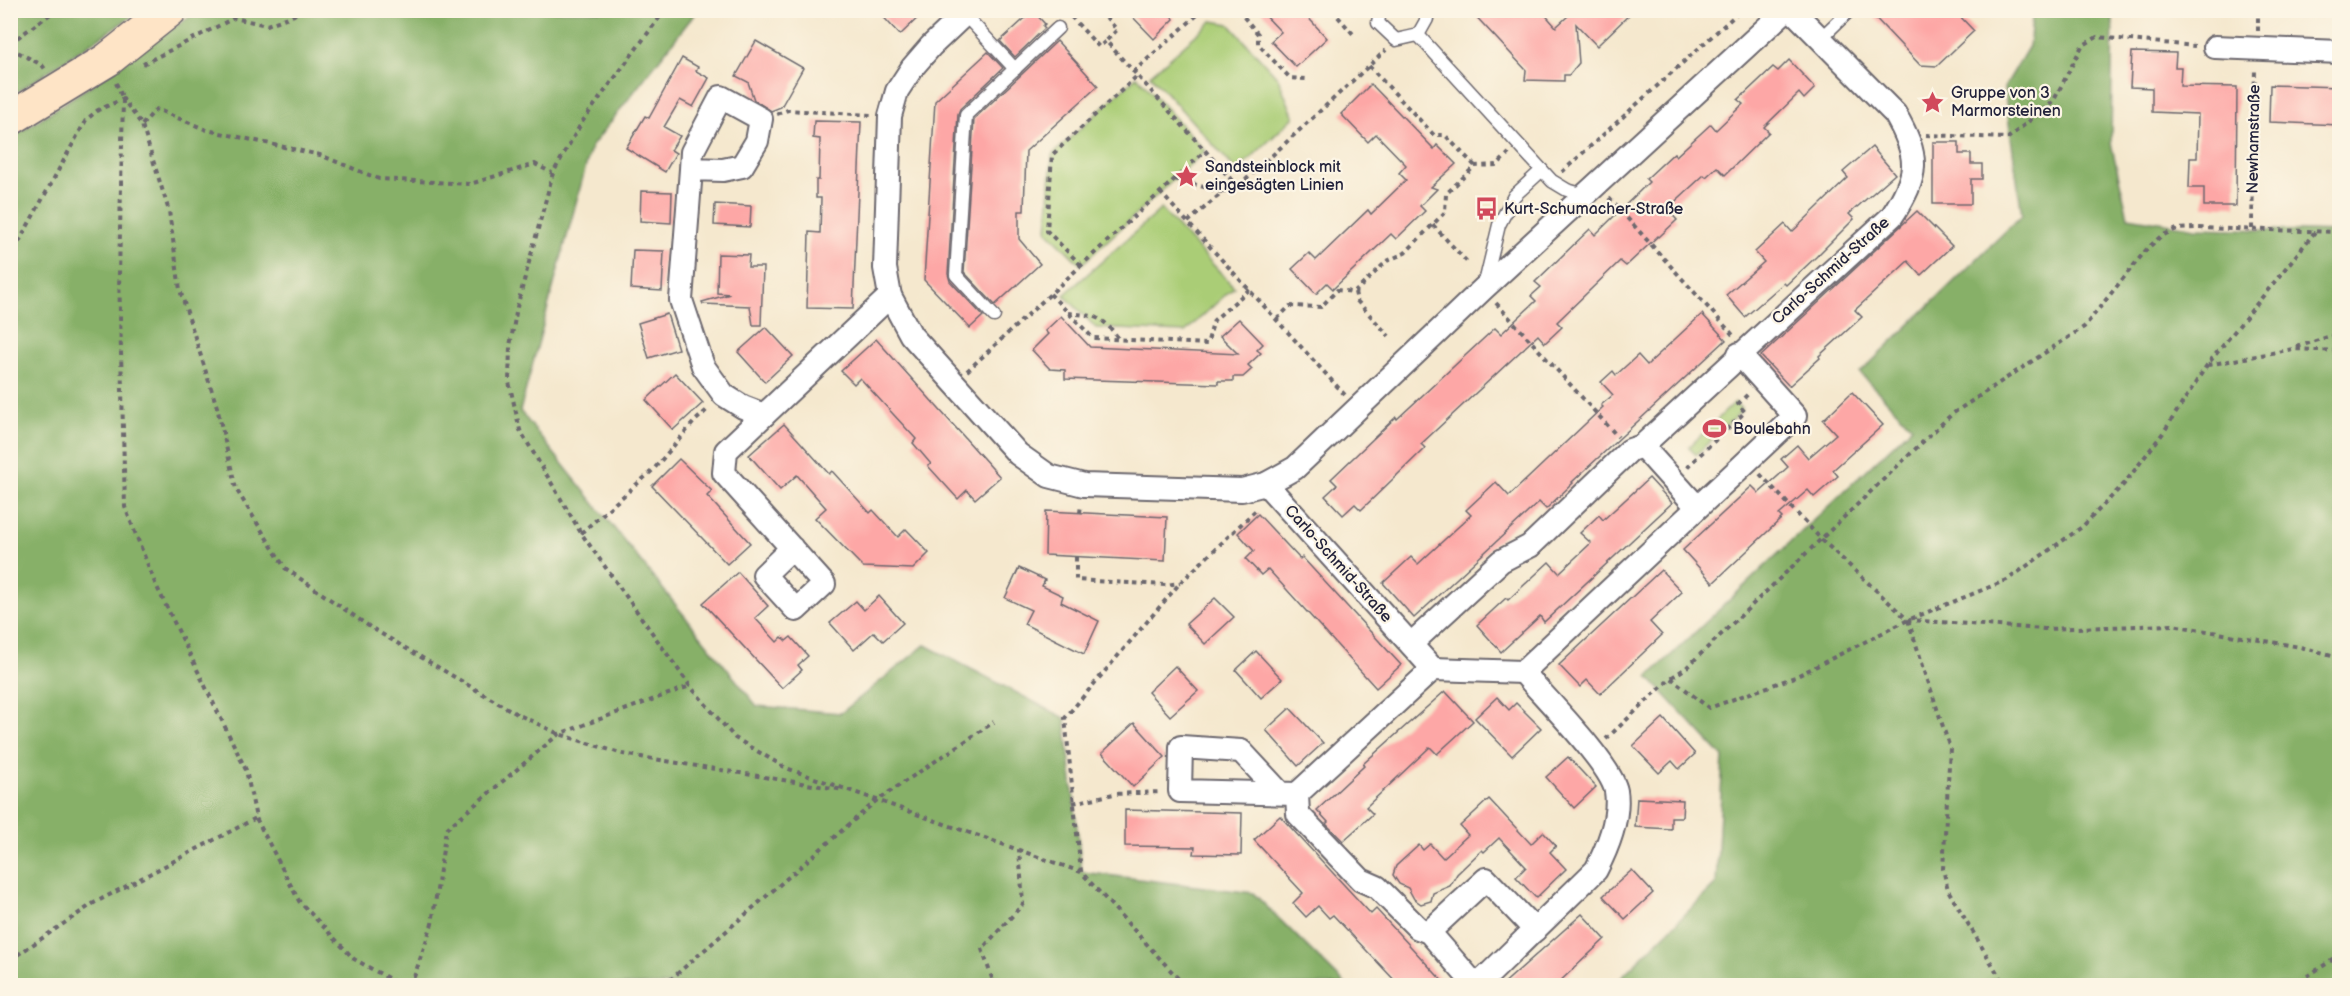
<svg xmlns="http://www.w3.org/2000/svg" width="2350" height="996" viewBox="0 0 2350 996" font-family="'Balsamiq Sans',sans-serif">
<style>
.green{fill:#aacd76;stroke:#667858;stroke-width:1.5}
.forest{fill:#87b067;stroke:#546951;stroke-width:1.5}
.building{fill:#fda7a6}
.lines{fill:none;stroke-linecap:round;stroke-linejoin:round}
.service-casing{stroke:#6c676e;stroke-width:15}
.minor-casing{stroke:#6c676e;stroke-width:26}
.secondary-casing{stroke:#6c676e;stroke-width:36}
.path{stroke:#6c676e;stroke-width:4;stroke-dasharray:4.5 4.5;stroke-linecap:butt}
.service{stroke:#fff;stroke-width:12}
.minor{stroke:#fff;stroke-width:22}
.secondary{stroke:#fee4c6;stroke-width:33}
.labels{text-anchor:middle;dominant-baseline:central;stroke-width:4.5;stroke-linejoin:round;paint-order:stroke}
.poi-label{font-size:16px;fill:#22223b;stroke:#fcf5e5;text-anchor:start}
.street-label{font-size:16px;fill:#22223b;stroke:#fcf5e5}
</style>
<rect width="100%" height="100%" fill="#fcf5e5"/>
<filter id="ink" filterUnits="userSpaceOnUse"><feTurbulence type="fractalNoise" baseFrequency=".0167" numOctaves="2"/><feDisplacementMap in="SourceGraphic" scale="12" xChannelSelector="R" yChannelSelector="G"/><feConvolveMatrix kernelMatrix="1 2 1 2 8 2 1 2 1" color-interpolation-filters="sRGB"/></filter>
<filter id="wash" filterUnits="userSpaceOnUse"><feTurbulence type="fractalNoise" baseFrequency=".008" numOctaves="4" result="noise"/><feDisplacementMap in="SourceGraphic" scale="24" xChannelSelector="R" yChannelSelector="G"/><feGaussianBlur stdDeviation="1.35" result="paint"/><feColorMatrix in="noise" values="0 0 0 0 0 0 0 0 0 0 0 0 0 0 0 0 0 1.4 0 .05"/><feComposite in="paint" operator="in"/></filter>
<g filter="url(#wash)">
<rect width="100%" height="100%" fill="#f5e8ce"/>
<g class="green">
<polygon points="1212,21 1229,24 1278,78 1294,117 1237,171 1150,75"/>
<polygon points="1137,76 1205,151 1081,265 1047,231 1052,155"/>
<polygon points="1161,209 1234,287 1185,332 1096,328 1064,295"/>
<polygon points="1735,402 1742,410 1696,455 1689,447"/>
</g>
<g class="forest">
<polygon points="10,11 11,10 140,11 11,96"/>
<polygon points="198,11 697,11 591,147 520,411 757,706 841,713 925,645 1065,718 1082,872 1253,893 1346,985 11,985 10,139 90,86"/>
<polygon points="2033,11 2113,11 2111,143 2128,217 2196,228 2339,232 2339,985 1613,985 1716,884 1723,757 1648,677 1912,427 1860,373 2022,215 2004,88 2029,46"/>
</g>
<g id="blocks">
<g class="building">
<polygon points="877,10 926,10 900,35"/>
<polygon points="1126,10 1166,10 1174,19 1154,39"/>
<polygon points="1260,10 1301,10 1327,38 1296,67 1271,41 1281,32"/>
<polygon points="1470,10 1541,10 1556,27 1568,16 1563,10 1634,10 1597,46 1576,24 1579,63 1569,75 1564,75 1564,81 1525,80 1526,70"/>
<polygon points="1868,10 1954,10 1974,31 1937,66 1920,65"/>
<polygon points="1033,11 1045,24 1043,26 1045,28 1015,57 1000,41"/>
<polygon points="756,41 803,68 781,107 771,111 754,100 748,82 736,76"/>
<polygon points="1057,41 1098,86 1026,151 1024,211 1019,211 1019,239 1040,264 995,305 964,272 974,119"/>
<polygon points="988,52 1003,68 960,109 958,114 948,274 950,281 983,316 970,328 924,280 935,101"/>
<polygon points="2132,52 2176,53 2175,67 2181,67 2180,86 2237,87 2236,206 2204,206 2204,188 2189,188 2190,158 2197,158 2198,114 2152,112 2152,88 2130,87"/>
<polygon points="682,58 698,67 696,71 709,78 693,107 680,100 664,127 680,136 671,150 676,153 665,172 626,148 645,116 649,118"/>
<polygon points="1789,60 1815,88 1804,99 1799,93 1764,127 1769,132 1725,175 1717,167 1706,177 1704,175 1667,209 1677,220 1659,237 1658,236 1626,266 1620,261 1557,322 1562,327 1545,343 1538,335 1421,444 1425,448 1361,510 1355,504 1343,515 1325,496 1337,485 1331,479 1396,417 1397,419 1495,328 1501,334 1536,301 1531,296 1541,287 1535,282 1590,229 1595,235 1649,182 1646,179 1674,153 1676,156 1711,124 1716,130 1743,104 1738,100 1773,67 1778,71"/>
<polygon points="1371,84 1434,149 1437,145 1456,164 1431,187 1437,189 1420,206 1425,211 1396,239 1391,234 1333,289 1327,283 1316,294 1292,269 1309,253 1316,260 1368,210 1371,214 1406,180 1399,173 1406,165 1376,134 1368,142 1341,114"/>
<polygon points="2270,85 2340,87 2340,125 2269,122"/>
<polygon points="814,121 861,122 853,309 807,308 809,232 820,233 821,198 816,198 816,180 819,180 820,139 813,138"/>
<polygon points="1933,142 1959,142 1959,154 1971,154 1971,164 1982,164 1982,179 1971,179 1971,204 1933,204"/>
<polygon points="1872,147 1895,174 1849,214 1854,219 1816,257 1786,285 1784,283 1745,317 1726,295 1764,262 1755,252 1785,224 1792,232 1848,178 1843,172"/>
<polygon points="641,191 672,192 671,223 640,221"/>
<polygon points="715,204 751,206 750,227 714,225"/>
<polygon points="1917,211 1952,246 1921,275 1908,261 1855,310 1862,317 1819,356 1820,358 1789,386 1761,356"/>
<polygon points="633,250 664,251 662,291 631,289"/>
<polygon points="718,254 749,255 748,267 763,267 761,325 753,325 750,306 703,304 702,302 730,294 717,293"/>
<polygon points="667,314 678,349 649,358 638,323"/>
<polygon points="1702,314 1726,340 1572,482 1573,483 1546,509 1539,502 1414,618 1383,583 1411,557 1418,564 1471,515 1466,510 1496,482 1509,496 1603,407 1601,405 1613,395 1601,382 1613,371 1616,375 1638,355 1647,365"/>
<polygon points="1061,316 1090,347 1238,354 1220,336 1239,319 1263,344 1257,350 1261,353 1248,365 1252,369 1243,377 1233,377 1233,381 1218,381 1218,384 1065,379 1065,370 1050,369 1032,350 1048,334 1045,331"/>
<polygon points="766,327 793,356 765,382 738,352"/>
<polygon points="876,339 1000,477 975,499 967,490 958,499 928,466 931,464 913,443 916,439 860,378 854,384 841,371"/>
<polygon points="675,373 703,403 673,430 646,400"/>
<polygon points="1852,392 1883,425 1833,470 1838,476 1814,497 1808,490 1779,515 1782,518 1713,583 1683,550 1752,486 1759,493 1788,467 1781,459 1797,445 1808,458 1836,434 1823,420"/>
<polygon points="784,424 829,474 832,471 870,513 873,510 898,537 906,529 929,553 913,569 863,567 815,518 826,508 797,475 780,490 749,455"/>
<polygon points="679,459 712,491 707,496 750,543 727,564 652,486"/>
<polygon points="1649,478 1672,503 1544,622 1540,616 1501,652 1477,625 1506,598 1508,600 1549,562 1559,573 1591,543 1580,533 1599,515 1603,520"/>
<polygon points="1046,511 1167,517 1165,561 1045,555"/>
<polygon points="1258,514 1300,559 1302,557 1401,665 1376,688 1268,569 1261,575 1246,559 1254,551 1238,533"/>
<polygon points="1019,568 1045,580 1042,586 1063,596 1061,602 1099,621 1084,654 1024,624 1031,610 1005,598"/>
<polygon points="1661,570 1682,592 1650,622 1662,635 1600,694 1587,680 1580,687 1559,665"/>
<polygon points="738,572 768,606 755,618 777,642 782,637 786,641 791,637 808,656 798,665 802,670 782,688 703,603"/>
<polygon points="879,596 903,623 883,641 874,632 854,650 830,623 856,601 864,610"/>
<polygon points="1215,598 1234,617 1205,644 1186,624"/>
<polygon points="1256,651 1282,679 1261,698 1236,670"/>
<polygon points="1175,666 1198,691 1170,716 1148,692"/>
<polygon points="1445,691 1473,721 1437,754 1430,747 1366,807 1373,814 1343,841 1326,824 1328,822 1317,810 1364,766 1363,764"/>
<polygon points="1497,697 1509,710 1516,703 1541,728 1512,756 1475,718"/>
<polygon points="1290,708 1323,743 1298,766 1266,730"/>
<polygon points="1663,718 1695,754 1679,769 1672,761 1659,773 1633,746"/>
<polygon points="1134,723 1165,757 1133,787 1102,753"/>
<polygon points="1568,757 1596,787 1574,808 1546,777"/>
<polygon points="1637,798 1683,800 1682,817 1671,817 1671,829 1635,827"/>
<polygon points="1489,799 1531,844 1543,832 1556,846 1550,852 1566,869 1536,898 1516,877 1526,867 1499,838 1484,852 1482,850 1457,874 1450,886 1433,893 1431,901 1421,904 1414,899 1408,888 1399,884 1393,875 1396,866 1419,845 1423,850 1430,844 1443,858 1468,835 1460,826"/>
<polygon points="1125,810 1242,813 1241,855 1194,854 1195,847 1125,846"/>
<polygon points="1280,816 1371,914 1376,909 1447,986 1400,986 1333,915 1329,918 1318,906 1306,917 1293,903 1303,893 1254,840"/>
<polygon points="1632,870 1653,893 1625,919 1603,896"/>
<polygon points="1582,914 1605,939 1555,986 1501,986"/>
</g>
</g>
</g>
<g filter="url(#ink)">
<use href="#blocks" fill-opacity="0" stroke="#6c676e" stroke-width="1.5"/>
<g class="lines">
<defs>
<g id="service">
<polyline points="1380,10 1378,23 1396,40 1418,35 1427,19 1424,10"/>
<polyline points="965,15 1015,69"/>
<polyline points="1418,35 1552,181 1567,190 1585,195"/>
<polyline points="1820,39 1850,10"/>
<polyline points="1485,283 1499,225 1514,196 1542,170"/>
<polyline points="994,316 956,275 966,115 1058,28"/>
</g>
<g id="minor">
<polyline points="969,10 931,46 912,68 897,91 890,116 885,268 890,296 911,335 1018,454 1049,476 1084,485 1242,490 1266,484 1295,468 1483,289 1786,10"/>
<polyline points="2215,47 2340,52"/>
<polyline points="691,169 692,152 721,97 761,119 757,141 742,166 723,170 691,169 681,300 703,366 724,395 743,407 764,415"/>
<polyline points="1642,446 1697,507"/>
<polyline points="1266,484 1433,669"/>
<polyline points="792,548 764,575 796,610 824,584 724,473 726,451 890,296"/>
<path d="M1411,644L1501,561L1530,546L1630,450L1642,446L1892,216C1919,175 1920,157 1895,114L1792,10"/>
<polyline points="1280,793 1241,751 1181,747 1180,791 1297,794 1433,669 1523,672 1795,416 1739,354"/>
<polyline points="1297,794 1298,814 1361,880 1377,887 1418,928 1429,932 1476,986"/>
<polyline points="1429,932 1486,879 1535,930"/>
<path d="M1477,986L1596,870C1608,847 1620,817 1616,791C1611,764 1543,696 1523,672"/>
</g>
<polyline id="secondary" points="10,119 107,60 170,10"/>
</defs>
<use href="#service" class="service-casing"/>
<use href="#minor" class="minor-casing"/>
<use href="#secondary" class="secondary-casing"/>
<g class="path">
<polyline points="665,10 582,122 553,173 517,307 510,346 509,382 520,430 581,533 690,686 735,738 786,768 1081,872 1185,986"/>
<polyline points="1065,10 1099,47 1106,41 1238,187"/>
<polyline points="1100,10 1117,30 1106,41"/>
<polyline points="1238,10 1258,34 1258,44 1290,78 1306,79"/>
<polyline points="1332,10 1354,35"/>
<polyline points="2258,31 2258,10"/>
<polyline points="10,43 56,10"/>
<polyline points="10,48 42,65 45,69"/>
<polyline points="143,64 234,18 267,25 294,15 300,10"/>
<polyline points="1369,66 1434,135 1445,135 1475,166"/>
<polyline points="1133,72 1203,10"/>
<polyline points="116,83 123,99 119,274 125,507 155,583 246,770 256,818 299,901 354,959 402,986"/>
<polyline points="777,114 788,110 871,115"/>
<polyline points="142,125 156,109 207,130 320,155 379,179 470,184 535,164 552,173"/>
<polyline points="1926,135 2008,138 2053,102 2082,46 2097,37 2195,46"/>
<polyline points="1562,172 1741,10"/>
<polyline points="1175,179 1222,192"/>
<polyline points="1160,192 1345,395"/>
<polyline points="1609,198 1733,335"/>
<polyline points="1188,222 1223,192 1238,187 1386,50"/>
<polyline points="1433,225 1468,263"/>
<polyline points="2252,229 2255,68"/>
<polyline points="10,258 86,120 98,110 123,99 142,125 169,211 180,290 217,407 236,489 285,568 370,627 517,714 559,734 623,754 844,790"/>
<polyline points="1081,265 1047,231 1052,155 1137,76"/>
<polyline points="1355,292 1357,301 1389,336"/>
<polyline points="1050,294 1093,338 1207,344 1214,320 1250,289"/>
<polyline points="1496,303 1618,437"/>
<path d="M1068,313C1097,316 1101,315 1119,339"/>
<polyline points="1277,319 1290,306 1321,307 1337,290 1355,292 1387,261 1405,253 1445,212 1446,194 1475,166 1497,165 1509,153"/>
<polyline points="2297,347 2340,333"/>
<polyline points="2208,365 2293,349 2340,351"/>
<polyline points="967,371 1205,151"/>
<polyline points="1687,467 1745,412 1738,404 1749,393"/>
<polyline points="1760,474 1822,540 1908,620 2044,629 2172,625 2300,647 2340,657"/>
<polyline points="1080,513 1081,504"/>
<polyline points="581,533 653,470 694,422 709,408"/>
<polyline points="1076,557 1076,580 1166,585 1180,583"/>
<polyline points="1908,620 1950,748 1943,869 1948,890 2005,986"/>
<polyline points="1671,678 1709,708 1795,677 1908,620 2007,580 2082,527 2124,484 2163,433 2207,365 2315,232"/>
<polyline points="1606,739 1671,678 1686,668 1952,414 2084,327 2147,249 2161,236 2177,229 2196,228 2340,232"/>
<polyline points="1073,803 1114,794 1161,792"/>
<polyline points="1081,872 1065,718 1180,583 1258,508"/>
<polyline points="10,960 94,903 256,818"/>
<polyline points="411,986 432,924 446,829 559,734 690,686"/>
<polyline points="663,986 876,801 994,722"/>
<polyline points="989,986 993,981 982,949 1023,904 1019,849"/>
<polyline points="2292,986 2340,955"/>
</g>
<use href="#service" class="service"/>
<use href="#minor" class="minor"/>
<use href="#secondary" class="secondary"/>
</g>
</g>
<defs>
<symbol id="sight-bare" viewBox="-9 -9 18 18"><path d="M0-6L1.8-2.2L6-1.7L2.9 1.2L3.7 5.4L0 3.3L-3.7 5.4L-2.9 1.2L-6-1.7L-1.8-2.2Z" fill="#d1495b" stroke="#fcf5e5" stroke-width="2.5" paint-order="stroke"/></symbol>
<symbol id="bus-bare" viewBox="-9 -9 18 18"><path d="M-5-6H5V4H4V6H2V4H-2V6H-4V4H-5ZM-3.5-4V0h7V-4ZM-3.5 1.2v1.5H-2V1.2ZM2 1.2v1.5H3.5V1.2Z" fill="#d1495b" stroke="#fcf5e5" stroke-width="2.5" paint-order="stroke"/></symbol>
<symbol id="stadium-bare" viewBox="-9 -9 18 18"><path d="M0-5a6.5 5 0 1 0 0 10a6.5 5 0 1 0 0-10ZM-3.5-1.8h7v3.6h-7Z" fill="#d1495b" stroke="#fcf5e5" stroke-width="2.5" paint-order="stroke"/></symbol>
</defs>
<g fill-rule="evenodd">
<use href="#sight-bare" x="1916" y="86" width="33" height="33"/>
<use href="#sight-bare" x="1170" y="160" width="33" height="33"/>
<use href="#bus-bare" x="1470" y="192" width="33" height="33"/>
<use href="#stadium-bare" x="1698" y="412" width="33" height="33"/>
</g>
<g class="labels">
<g class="poi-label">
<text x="1951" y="93">Gruppe von 3<tspan x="1951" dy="18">Marmorsteinen</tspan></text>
<text x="1205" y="167">Sandsteinblock mit<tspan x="1205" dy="18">eingesägten Linien</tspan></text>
<text x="1504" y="209">Kurt-Schumacher-Straße</text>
<text x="1733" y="429">Boulebahn</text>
</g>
<g class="street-label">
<text transform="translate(2254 139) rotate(-89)">Newhamstraße</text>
<text transform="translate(1831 271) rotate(-42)">Carlo-Schmid-Straße</text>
<text transform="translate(1338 564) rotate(48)">Carlo-Schmid-Straße</text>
</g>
</g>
<rect width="2350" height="996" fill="none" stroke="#fcf5e5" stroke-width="36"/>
</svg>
